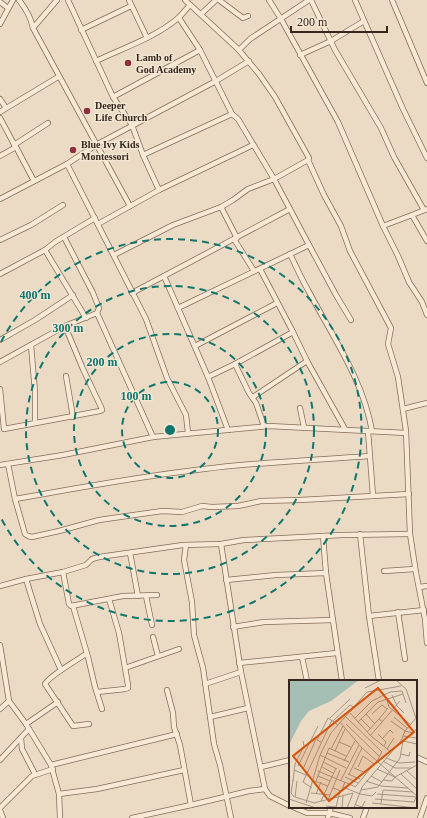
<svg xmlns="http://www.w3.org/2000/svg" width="427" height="818" viewBox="0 0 427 818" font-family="'Times New Roman',serif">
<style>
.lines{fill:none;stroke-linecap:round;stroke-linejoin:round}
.minor-casing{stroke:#856d5b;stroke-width:6}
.minor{stroke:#f7e9d6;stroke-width:4.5}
.ring{fill:none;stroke:#0f766e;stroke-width:2;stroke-dasharray:7 5}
.poi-dot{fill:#912e3b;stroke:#f3e6d3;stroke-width:1.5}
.labels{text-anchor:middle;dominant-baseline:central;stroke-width:3;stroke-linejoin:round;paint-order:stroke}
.poi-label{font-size:10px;font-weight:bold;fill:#36271e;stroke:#f3e6d3;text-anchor:start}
.inset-road{fill:none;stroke:#a39382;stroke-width:1}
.view{fill:#d6540e;fill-opacity:0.15;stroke:#d6540e;stroke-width:2}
.inset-edge{fill:none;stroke:#36271e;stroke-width:2}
.centre{fill:#0f766e;stroke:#f3e6d3;stroke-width:2}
.ring-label{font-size:12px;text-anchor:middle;font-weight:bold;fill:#0f766e;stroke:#f3e6d3;stroke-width:3;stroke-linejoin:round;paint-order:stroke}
</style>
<rect width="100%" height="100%" fill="#ecdbc4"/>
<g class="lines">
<defs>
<g id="minor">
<path d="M19,0C26,9 31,17 33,28L130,206"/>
<polyline points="68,0 113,97 132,125 143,155 159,190"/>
<polyline points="129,0 147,38"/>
<polyline points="219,0 243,18 248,16"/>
<polyline points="269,0 281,19 338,122 383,226 398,256 409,282 422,302 427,315"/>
<polyline points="311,0 335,50 381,128 394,157 424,210"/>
<polyline points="355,0 403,109 427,158"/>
<polyline points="392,0 427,83"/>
<polyline points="0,2 8,8"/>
<polyline points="201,14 216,0"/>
<polyline points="0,24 13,0"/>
<polyline points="33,28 57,0"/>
<polyline points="81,30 131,6"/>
<polyline points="239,50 250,39 309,0"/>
<polyline points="300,55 331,41 364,21"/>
<path d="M96,61C123,48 154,38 177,19C182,15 186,9 190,5"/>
<polyline points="113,97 200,50"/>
<polyline points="0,99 6,108"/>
<polyline points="0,112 58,77"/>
<polyline points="0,118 15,146"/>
<polyline points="14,145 48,123"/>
<polyline points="143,155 232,114"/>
<polyline points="0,156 16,147 34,181"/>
<polyline points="308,160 324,195 341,226 350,251 391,328 388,344 398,377 406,431 410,534 416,573 425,619 427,643"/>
<polyline points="67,164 146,319 167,378 186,415 188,433"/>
<polyline points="0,199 67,164 96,145 216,81 249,61"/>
<polyline points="221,207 237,238"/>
<polyline points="412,215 427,209"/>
<polyline points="98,224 159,190 253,145"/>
<polyline points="383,226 412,215 427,241"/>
<polyline points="64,237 93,293 99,308 97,313 153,437"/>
<polyline points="234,239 254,271"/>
<polyline points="0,240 31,225 63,205"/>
<polyline points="309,245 336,295 351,320"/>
<polyline points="45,250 86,318"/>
<path d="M290,254C296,266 301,278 308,290C332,336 363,379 372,431"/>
<polyline points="114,255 173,225 221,207 233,200 248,189 274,179 308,160 309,158 275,97 259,74 238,49 185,0"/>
<polyline points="0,274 45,250 55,242 95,218"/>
<polyline points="164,276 208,377 228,430"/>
<polyline points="132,293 290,209"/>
<polyline points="178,308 309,245 274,179 238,119 232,114 200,50 179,18"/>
<polyline points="293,332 307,361 345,429"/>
<polyline points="0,340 35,320 73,295"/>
<polyline points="31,345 35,392 35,423"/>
<polyline points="195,346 277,303"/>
<polyline points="0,362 65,326 97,313"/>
<polyline points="235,364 249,393 256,403 264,426"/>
<polyline points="66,376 73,417"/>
<polyline points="208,377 235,364 293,332 260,269"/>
<polyline points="0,389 4,429 100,411 102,410 101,407 83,369 65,326"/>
<polyline points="253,397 307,361"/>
<polyline points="300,408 304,427"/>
<polyline points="403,409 427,403"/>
<polyline points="368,431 373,496"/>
<polyline points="8,464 15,499 25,534 28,536 32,537 59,531 99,520 162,511 182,512 202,506 212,507 238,506 261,501 300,500 409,494"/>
<polyline points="0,465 63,455 153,437 269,426 406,433"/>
<path d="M15,499C78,488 141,476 204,469C259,462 315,460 370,456"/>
<polyline points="360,534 369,616 379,681"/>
<polyline points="323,536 326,573 342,681"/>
<polyline points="186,545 184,560 192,602 194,635 203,668 214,744 220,765 231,818"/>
<polyline points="130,553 138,596"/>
<polyline points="384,571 415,569"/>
<polyline points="63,572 69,604 71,606 123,596 157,595"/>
<polyline points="26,579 40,624 61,670"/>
<polyline points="226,580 276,575 326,573"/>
<polyline points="0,586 26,579 63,572 86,565 92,559 99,557 183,545 221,544 244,540 342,535 410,534"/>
<polyline points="419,587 427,586"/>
<polyline points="146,596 152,625"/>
<polyline points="73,606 88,657 95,687 102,709"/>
<polyline points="398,612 405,659"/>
<polyline points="369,616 424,610"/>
<polyline points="233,627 264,622 333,620"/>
<polyline points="153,637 158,656"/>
<polyline points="0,645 9,701 26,724 51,765 59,794 60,818"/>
<path d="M87,655H84C75,662 50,675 45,684L73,726L89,724"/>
<polyline points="302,657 307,681"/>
<polyline points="239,663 337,653"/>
<polyline points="125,668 179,649"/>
<polyline points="241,672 265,789 270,796 290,806"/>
<polyline points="205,684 241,672 221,544"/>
<polyline points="167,690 173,713 174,727 180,745 191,805"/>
<polyline points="97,692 125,689 128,688 128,685 119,633 109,599"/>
<polyline points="0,709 9,701"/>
<polyline points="210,717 248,708"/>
<polyline points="26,724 58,702"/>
<polyline points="21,738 22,749 35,774"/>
<polyline points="416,757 427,762"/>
<polyline points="0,760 29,729"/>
<polyline points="51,765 177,734"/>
<polyline points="261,767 290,760"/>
<polyline points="59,794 97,789 184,770"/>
<polyline points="293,807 307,813 329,813 350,818"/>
<polyline points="0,808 32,776 53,769"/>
<polyline points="0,810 3,818"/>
<polyline points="132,818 191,805 249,791 265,789"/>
<polyline points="328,818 331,807"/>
<polyline points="363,818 367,807"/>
<polyline points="420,818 427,798"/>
</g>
</defs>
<use href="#minor" class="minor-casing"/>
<use href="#minor" class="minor"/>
</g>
<g class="ring">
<circle cx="170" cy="430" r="48"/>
<circle cx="170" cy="430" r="96"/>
<circle cx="170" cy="430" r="144"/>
<path d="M1 342A191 191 0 1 1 1 518"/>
</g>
<g class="poi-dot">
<circle cx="128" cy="63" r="4"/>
<circle cx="87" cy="111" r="4"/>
<circle cx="73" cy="150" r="4"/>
</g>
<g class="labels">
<g class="poi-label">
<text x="136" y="57">Lamb of<tspan x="136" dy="12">God Academy</tspan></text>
<text x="95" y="105">Deeper<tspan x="95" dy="12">Life Church</tspan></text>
<text x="81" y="144">Blue Ivy Kids<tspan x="81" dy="12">Montessori</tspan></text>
</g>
</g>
<g transform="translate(289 680)">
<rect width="128" height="128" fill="#ecdbc4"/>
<path d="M0,0H70L42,21L20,31L12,41L0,65Z" fill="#a5bfb4"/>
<path class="inset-road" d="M76,8L92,0M103,15L108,26L115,33M97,17L100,27L122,45M61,33L82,56L102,72M77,34L86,44M83,34L93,25L98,29M57,37L93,72L88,81M105,37L118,48M41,38L61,19M66,38L83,21L101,12L113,11L117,23M72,39L82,49M90,39L99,28M44,41L61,25L66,28M102,41L116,51M51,42L73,68L128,116M69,42L89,22L114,14M57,44L91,77M116,51L124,53L128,48M78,52L90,39L94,42M89,54L97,62L95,66M81,56L111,21M114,56L128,58M93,59L101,50L104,53M114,61L128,64M32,62L28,60L39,38L49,45M50,62L56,49M42,69L54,46M98,69L105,58M46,71L50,62L62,67M38,73L60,82M112,74L120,76L121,72M31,75L42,53L78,12L112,6M97,78L110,83L126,82M55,81L66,61M94,81L106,88H123M34,82L48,89M9,86L29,46M33,87L44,93M65,88L77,93M14,89L27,59M88,89L106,97L128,85M5,90L17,95M29,91L67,107M118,91L128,100M59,94L71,99M60,94L73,68M112,94L128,109M29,96L41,101M82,96L93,102M56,97L69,103M4,100L2,113L5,117M52,100L70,65M94,100L103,101L106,97M4,101L6,84L15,66L14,61M8,101L6,117L25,123L64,113M25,101L39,106M27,101L40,68L57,76M77,101L92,106L119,108M56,102L54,107L71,114L83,116L87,112M67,106L85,84L74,76L69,87M23,108L14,102L43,40M44,108L52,111L54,107M72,110L89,107L111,78L114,61M22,113L41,115M27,114L32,102M88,114L128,117M0,119L27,128M86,119L125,122L127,117M39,120L51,90M32,121L47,88M17,123L31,75L57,88M83,123L127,128M92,124L94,110L124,112M67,125L73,127L76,121M37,126L47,127L51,111M53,128L54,116M58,128L64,113M65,128L73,107L112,61L116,51L127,38L117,9L107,0"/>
<path class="view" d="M89,8L125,52L40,121L4,76Z"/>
<rect width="128" height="128" class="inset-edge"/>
</g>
<circle cx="170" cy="430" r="6" class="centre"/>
<g class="ring-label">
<text x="35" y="299">400 m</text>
<text x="68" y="332">300 m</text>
<text x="102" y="366">200 m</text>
<text x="136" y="400">100 m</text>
</g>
<path d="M291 26v6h96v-6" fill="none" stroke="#36271e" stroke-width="2"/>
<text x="297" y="26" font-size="12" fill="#36271e" stroke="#f3e6d3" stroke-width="3" paint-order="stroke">200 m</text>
</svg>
